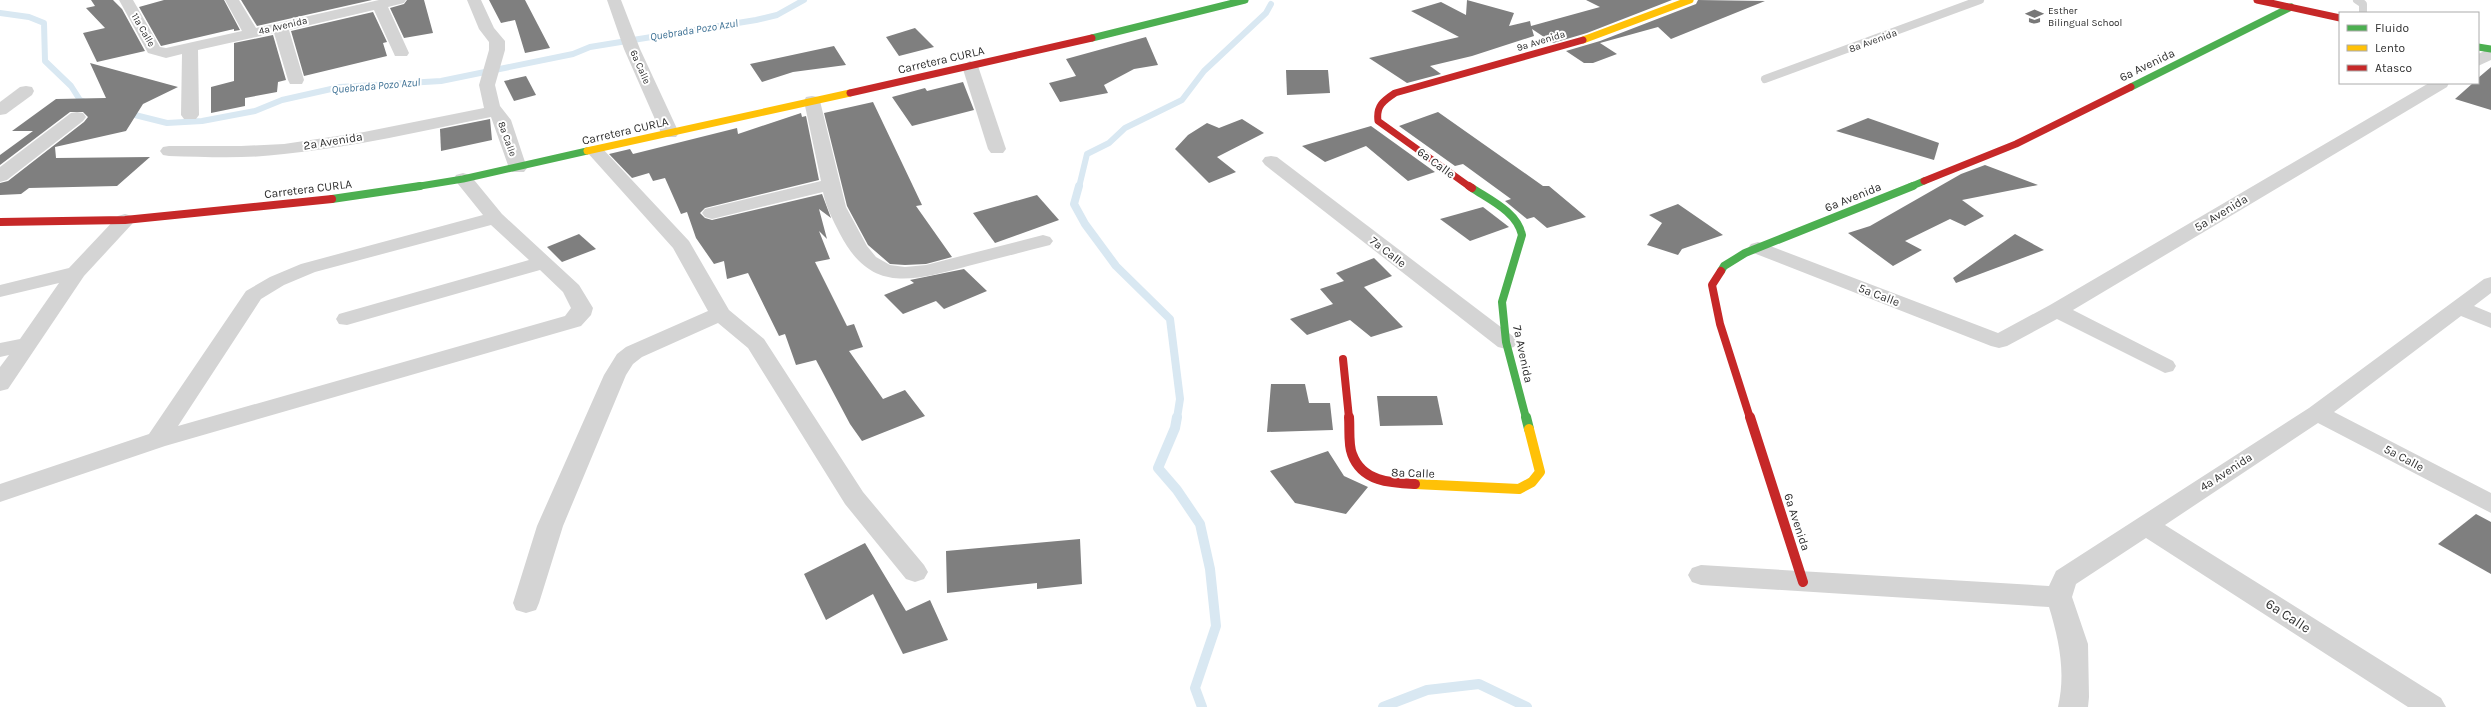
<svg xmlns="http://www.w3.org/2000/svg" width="2491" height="707" viewBox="0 0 2491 707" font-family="Karla,sans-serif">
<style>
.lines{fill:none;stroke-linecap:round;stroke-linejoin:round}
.stream-far2{stroke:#d9e8f2;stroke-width:6}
.stream-far1{stroke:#d9e8f2;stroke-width:8}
.stream{stroke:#d9e8f2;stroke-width:10}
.building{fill:#7f7f7f}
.lane{stroke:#d4d4d4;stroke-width:8}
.street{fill:#d4d4d4;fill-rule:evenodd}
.fast-far2{stroke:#4caf50;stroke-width:7}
.fast-far1{stroke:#4caf50;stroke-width:8}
.fast{stroke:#4caf50;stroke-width:10}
.slow-far1{stroke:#ffc107;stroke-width:7}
.slow{stroke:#ffc107;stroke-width:10}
.jam-far2{stroke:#c62828;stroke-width:7}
.jam-far1{stroke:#c62828;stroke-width:8}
.jam{stroke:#c62828;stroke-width:10}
.labels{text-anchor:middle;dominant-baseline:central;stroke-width:4;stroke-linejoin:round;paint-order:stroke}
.far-poi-label{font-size:10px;fill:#2f2f2f;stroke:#fff;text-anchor:start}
.far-street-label{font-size:10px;fill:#2f2f2f;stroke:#fff}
.far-water-label{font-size:11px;font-style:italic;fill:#3b6f93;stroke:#fff}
.street-label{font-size:12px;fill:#2f2f2f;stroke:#fff}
.near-street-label{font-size:14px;fill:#2f2f2f;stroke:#fff}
</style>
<rect width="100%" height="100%" fill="#fff"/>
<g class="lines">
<g class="stream-far2">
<polyline points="0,13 29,17 44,23 45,61 71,86 80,100 88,103"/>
<polyline points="127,113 167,123 202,121 255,111 282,100 340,87 441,81 573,54 590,47 756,20 777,15 804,0"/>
<polyline points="1079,187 1087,154 1109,143 1125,128 1182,100 1204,71 1266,13 1271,4"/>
</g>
<polyline class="stream-far1" points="1079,186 1074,204 1085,224 1116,266 1170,319 1180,399 1177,418"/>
<g class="stream">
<polyline points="1177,417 1175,428 1158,468 1177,490 1200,524 1210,569 1216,626 1195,688 1202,707"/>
<polyline points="1383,707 1427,690 1479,684 1527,707"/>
</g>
</g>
<g class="building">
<polygon points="91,0 113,0 122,9 145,51 97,62 83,33 105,28 86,8 95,6"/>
<polygon points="164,0 224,0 240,30 234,31 234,29 161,46 139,7"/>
<polygon points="241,0 372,0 257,26"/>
<polygon points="407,0 424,0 433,33 404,38 390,8 404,4"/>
<polygon points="489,0 525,0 550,48 525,53 515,20 501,23"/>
<polygon points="1467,0 1514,13 1509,26 1530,21 1531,26 1600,7 1586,0 1672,0 1587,33 1553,43 1532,29 1534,36 1472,56 1430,66 1441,74 1407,83 1369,58 1459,37 1411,11 1441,2 1466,15"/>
<polygon points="1698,0 1765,1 1671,39 1658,27 1600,43 1617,54 1593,63 1584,63 1566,51 1600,41 1696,4"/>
<polygon points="373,12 387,42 383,43 387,56 304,76 291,31"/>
<polygon points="915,28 934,47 899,56 886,37"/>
<polygon points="273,35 286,80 278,82 277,92 245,98 245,106 211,113 211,87 234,81 234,43"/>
<polygon points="1146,37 1158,65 1134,69 1104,85 1108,93 1060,102 1049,83 1076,76 1066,59"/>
<polygon points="834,46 846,65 793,72 762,82 750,64"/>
<polygon points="90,63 178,87 143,104 126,131 55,147 56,158 150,157 117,186 29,188 21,194 0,195 0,183 8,181 84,122 88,117 83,112 70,112 0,165 0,155 33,131 12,131 56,99 106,98"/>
<polygon points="2491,67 2491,110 2455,99 2473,83 2478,83 2478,78"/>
<polygon points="1286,70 1328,70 1330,93 1287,95"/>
<polygon points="526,76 536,95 514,101 504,81"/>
<polygon points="963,82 974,110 912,126 892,97 925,88 927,91"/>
<polygon points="873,102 922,205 916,206 952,257 926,264 905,265 890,264 868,245 847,206 824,113"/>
<polygon points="1438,112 1543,186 1549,186 1586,217 1547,228 1534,217 1527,219 1505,201 1511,199 1463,164 1455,166 1399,126"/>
<polygon points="801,113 802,117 806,116 819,180 705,208 700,213 705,218 712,220 822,194 831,218 819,209 827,239 819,231 830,259 815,262 847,326 854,324 863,347 849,351 883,399 905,390 925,416 862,441 850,424 816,360 796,365 785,334 779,336 748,273 727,279 724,261 714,264 696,238 687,212 681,214 665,178 653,181 649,173 632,178 609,154 630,149 633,154 737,128 738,134"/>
<polygon points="1868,118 1939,143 1934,160 1836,131"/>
<polygon points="490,119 492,140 441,151 440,129"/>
<polygon points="1242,119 1264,133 1217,157 1236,172 1209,183 1175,149 1188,135 1207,123 1219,128"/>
<polygon points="1371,126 1435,172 1408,181 1366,146 1325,162 1302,146"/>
<polygon points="1985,165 2038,185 1962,200 1984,216 1965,226 1950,219 1905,241 1922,250 1893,266 1848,233 1870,226 1961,174"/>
<polygon points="1037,195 1059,220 995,243 973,213"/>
<polygon points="1678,204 1723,235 1682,249 1678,255 1647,245 1662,223 1649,215"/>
<polygon points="1483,207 1509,227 1470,241 1440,219"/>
<polygon points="579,234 596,249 562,262 547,247"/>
<polygon points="2015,234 2044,250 1956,283 1953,278"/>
<polygon points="1374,258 1392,276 1364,287 1403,327 1371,337 1350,320 1307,335 1290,319 1333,304 1320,289 1344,281 1336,273"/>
<polygon points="964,269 987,291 944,309 936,301 903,314 884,295 914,283 910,280"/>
<polygon points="1271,384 1305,384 1309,403 1330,403 1333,430 1267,432"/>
<polygon points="1377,396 1437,396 1443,425 1380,426"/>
<polygon points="1328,451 1344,476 1368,487 1346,514 1295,503 1270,471"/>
<polygon points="2476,514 2491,522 2491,574 2438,544"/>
<polygon points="1080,539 1082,584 1037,589 1037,583 947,593 946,551"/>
<polygon points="865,543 906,611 930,600 948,640 903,654 873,594 826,620 804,574"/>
</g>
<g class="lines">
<g class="lane">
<polyline points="2357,0 2363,4 2363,13"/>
<polyline points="1765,79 1980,0"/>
</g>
<g class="street">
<polygon points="119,0 133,0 160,47 166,48 242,31 225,0 239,0 256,28 379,0 406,0 404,3 388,7 409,53 407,56 395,56 374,10 289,30 304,80 302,84 290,84 288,80 274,33 198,50 199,115 196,119 184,119 181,115 182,54 166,58 148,53"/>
<path d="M467,0H481L494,28L505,41V50L495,85L500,106L511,120L527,168L524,172H512L509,168L491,117C422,131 354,147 284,154C246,159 207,157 169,156L163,155L160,151L163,147L169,146H241L284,144L364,132L484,108L479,85L489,50V42L479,29Z"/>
<polygon points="607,0 621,0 640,49 679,133 676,137 664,137 661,133 624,49"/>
<polygon points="2491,48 2491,60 2478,66 2478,54"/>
<polygon points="970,61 978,66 1006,149 1003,153 991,153 988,149 962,66"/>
<polygon points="2429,83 2449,83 2447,87 2073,310 2173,361 2176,366 2173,371 2165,373 2057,319 2007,346 1999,348 1991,346 1751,252 1748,248 1751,244 1758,242 1765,244 1998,333 2050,305"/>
<polygon points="26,86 32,87 34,91 32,95 6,114 0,115 0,102 20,87"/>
<path d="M812,96L818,97L820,101L846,207L867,246L876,257L890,265L905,267L926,265L1043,235L1050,237L1053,241L1050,245C1023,252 995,259 968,266C912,281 871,294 840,234C833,220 826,207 823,192L712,219L705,217L702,213L705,209L821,181L804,101L806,97Z"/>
<polygon points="77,112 83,113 86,117 83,121 7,180 0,182 0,167 71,113"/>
<polygon points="595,146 601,147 689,241 729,310 764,339 863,492 924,565 928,572 924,579 915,582 906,579 845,504 748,348 718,323 642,357 633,364 626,375 563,526 539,603 536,610 526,613 516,610 513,603 537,526 604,375 617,354 626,347 708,311 673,248 586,151 589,147"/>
<polygon points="1271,156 1277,157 1514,337 1517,342 1514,347 1506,349 1498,347 1265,165 1262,161 1265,157"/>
<path d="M463,173L470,175L502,214L579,285L593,308L591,315L581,326L165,446L0,502V484L149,434L246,291L270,277L301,264L483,215L454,179L456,175ZM491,225L529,260L339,314L336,319L339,324L347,325L540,270L563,292L571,308L565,316L178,426L261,299L284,285L315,272Z"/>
<polygon points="125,214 132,216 135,220 132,224 84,276 8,389 0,391 0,367 9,355 0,357 0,343 20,339 59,283 0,297 0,285 69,268 118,216"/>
<path d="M2491,277V293L2474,306L2491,313V328L2461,316L2334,412L2491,493V513L2318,423L2165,525L2441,698L2446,707H2408L2146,538L2076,584L2072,597L2088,644L2089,697L2088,707H2058C2066,672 2059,640 2049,607L1701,585L1692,582L1688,575L1692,568L1701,565L2049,586L2056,571L2309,408L2484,279Z"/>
</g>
<g class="fast-far2">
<polyline points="1092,38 1245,0"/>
<polyline points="2478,47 2491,49"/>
<polyline points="2131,87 2291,7"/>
<polyline points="414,187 463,179 587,151"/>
<polyline points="1910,187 1924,181"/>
</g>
<g class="fast-far1">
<path d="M1472,188C1490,200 1517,212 1522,235L1502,302L1506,342L1526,418"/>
<polyline points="332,199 420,186"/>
<polyline points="1721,271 1724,266 1745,253 1913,186"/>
</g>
<polyline class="fast" points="1526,417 1529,429"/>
<g class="slow-far1">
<polyline points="1583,40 1690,0"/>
<polyline points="587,151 850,93"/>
</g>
<polyline class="slow" points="1415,484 1519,489 1532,482 1540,472 1529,429"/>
<g class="jam-far2">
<polyline points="2257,0 2340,18"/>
<polyline points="850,93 1092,38"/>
<polyline points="1924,181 2016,144 2131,87"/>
<path d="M1470,187L1378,121C1376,106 1383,101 1395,93L1583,40"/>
</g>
<g class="jam-far1">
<polyline points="1469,186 1472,188"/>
<polyline points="0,222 125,220 332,199"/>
<polyline points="1721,271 1712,285 1720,324 1750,418"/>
<polyline points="1343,359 1349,418"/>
</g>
<g class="jam">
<path d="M1349,417C1350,429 1348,444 1352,454C1362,482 1391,483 1415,484"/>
<polyline points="1750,417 1803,582"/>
</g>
</g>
<defs>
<symbol id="school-bare" viewBox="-9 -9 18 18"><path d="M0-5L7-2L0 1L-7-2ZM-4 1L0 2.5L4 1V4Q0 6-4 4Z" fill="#787878" stroke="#fff" stroke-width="2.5" paint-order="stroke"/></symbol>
</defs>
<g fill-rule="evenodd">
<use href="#school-bare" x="2022" y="4" width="25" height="25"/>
</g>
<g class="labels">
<g class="far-poi-label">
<text x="2048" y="11">Esther<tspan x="2048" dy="12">Bilingual School</tspan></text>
</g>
<g class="far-street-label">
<text transform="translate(283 26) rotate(-13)">4ª Avenida</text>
<text transform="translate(143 30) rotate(60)">11ª Calle</text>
<text transform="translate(1541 41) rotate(-17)">9a Avenida</text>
<text transform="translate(1873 41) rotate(-20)">8a Avenida</text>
<text transform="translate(640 67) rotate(66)">6ª Calle</text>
<text transform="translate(507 139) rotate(70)">8ª Calle</text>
</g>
<g class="far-water-label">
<text transform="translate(694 30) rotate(-9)">Quebrada Pozo Azul</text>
<text transform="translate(376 86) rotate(-5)">Quebrada Pozo Azul</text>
</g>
<g class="street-label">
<text transform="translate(941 60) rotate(-13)">Carretera CURLA</text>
<text transform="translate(2147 65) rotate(-26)">6a Avenida</text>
<text transform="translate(625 131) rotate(-13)">Carretera CURLA</text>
<text transform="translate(333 141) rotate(-9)">2a Avenida</text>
<text transform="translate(1436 163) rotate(36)">6a Calle</text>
<text transform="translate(308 189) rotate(-7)">Carretera CURLA</text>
<text transform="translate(1853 197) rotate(-22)">6a Avenida</text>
<text transform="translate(2221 213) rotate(-31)">5a Avenida</text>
<text transform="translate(1388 252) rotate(38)">7a Calle</text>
<text transform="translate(1879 295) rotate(21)">5a Calle</text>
<text transform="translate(1523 354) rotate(78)">7a Avenida</text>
<text transform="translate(2404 458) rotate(28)">5a Calle</text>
<text transform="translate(2226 472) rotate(-33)">4a Avenida</text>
<text transform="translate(1413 473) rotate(2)">8a Calle</text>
<text transform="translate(1797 522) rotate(72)">6a Avenida</text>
</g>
<g class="near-street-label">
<text transform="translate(2288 616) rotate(33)">6a Calle</text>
</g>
</g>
<rect x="2339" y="12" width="140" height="72" fill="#ffffff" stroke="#acacac"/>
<rect x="2347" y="25" width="20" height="6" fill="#4caf50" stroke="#acacac"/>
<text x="2375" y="32" font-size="12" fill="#2f2f2f">Fluido</text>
<rect x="2347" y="45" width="20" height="6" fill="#ffc107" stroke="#acacac"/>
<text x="2375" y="52" font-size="12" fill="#2f2f2f">Lento</text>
<rect x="2347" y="65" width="20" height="6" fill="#c62828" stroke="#acacac"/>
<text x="2375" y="72" font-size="12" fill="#2f2f2f">Atasco</text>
</svg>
